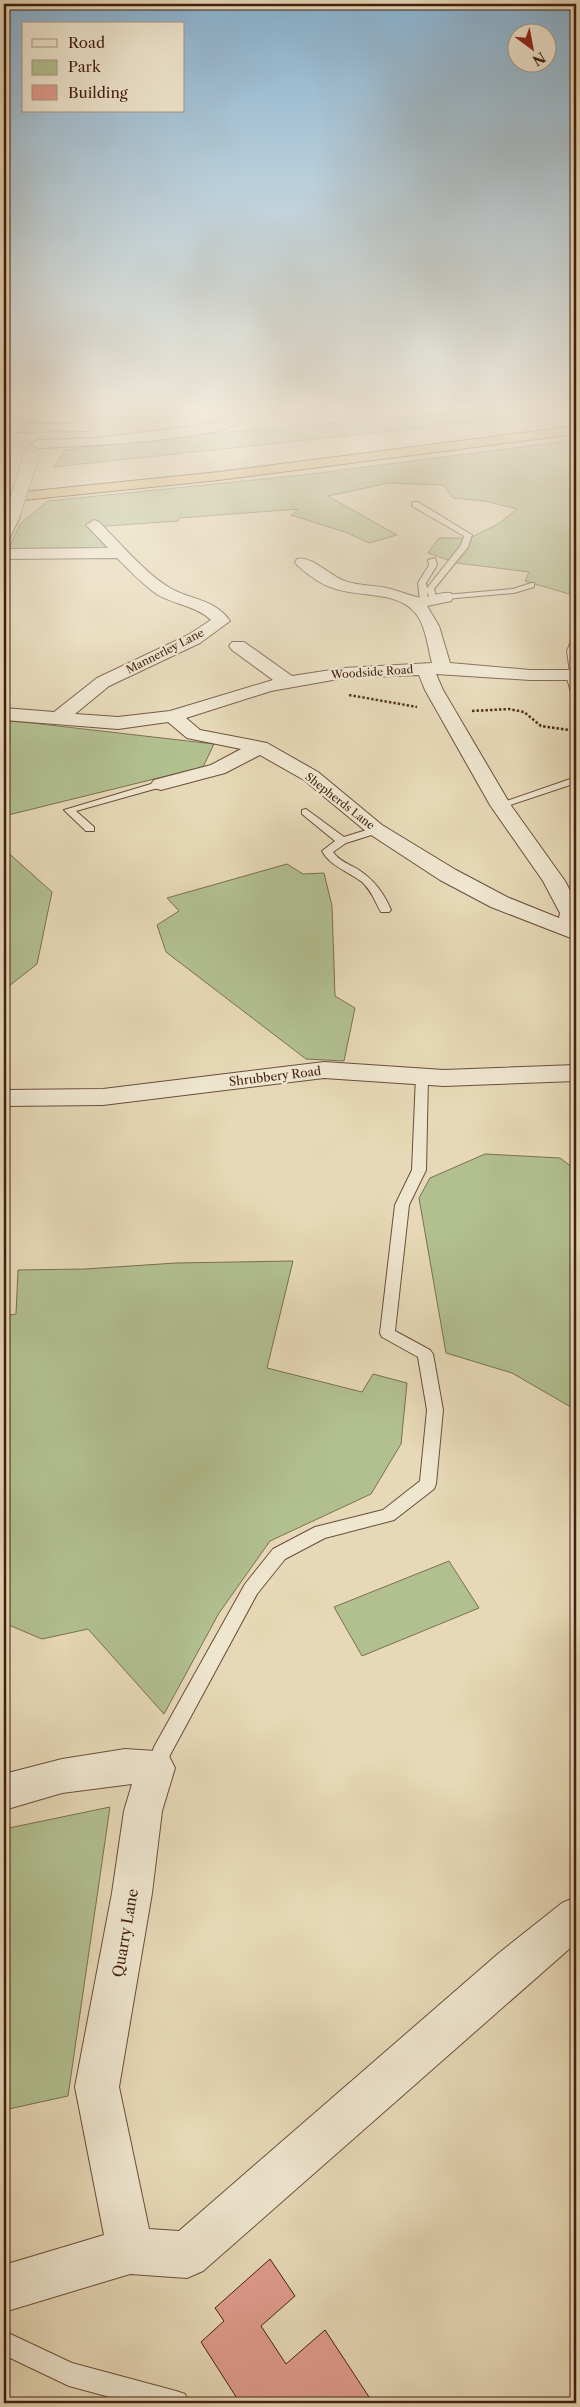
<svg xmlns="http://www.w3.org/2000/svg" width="580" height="2407" viewBox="0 0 580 2407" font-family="'Libre Caslon Text',serif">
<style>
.green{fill:#b2c090;stroke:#7a7050}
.building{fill:#e09b8e;stroke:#411f10}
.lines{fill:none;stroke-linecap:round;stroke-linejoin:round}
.lane-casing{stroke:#6a4e3a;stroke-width:2}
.street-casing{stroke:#6a4e3a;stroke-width:2}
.highway-casing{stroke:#411f10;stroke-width:2}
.path{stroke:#411f10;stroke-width:2.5;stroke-dasharray:2.5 2;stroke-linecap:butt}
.lane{fill:#efe6d0;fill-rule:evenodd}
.street{fill:#efe6d0;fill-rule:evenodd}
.highway{fill:#e4bc7c;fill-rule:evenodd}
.street-bridge-casing{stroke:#6a4e3a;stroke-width:16;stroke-linecap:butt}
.street-bridge{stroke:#efe6d0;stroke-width:15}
.labels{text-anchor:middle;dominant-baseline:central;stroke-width:4.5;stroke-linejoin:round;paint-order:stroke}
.far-street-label{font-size:11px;fill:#411f10;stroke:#efe6d0}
.street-label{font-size:12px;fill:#411f10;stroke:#efe6d0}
.near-street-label{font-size:15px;fill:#411f10;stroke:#efe6d0}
</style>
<rect width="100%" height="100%" fill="#e7d9b7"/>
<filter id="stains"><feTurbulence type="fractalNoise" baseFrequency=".004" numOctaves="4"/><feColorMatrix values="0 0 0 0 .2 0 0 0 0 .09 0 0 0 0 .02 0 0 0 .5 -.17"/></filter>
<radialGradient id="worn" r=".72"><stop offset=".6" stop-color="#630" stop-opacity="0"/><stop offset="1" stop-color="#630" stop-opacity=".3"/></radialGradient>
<g class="green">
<polygon points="523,407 576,407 576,409 477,422 53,467 65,450 207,434"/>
<polygon points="576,440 576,596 525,581 529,572 457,563 428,553 439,538 470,538 498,524 517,509 485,501 453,498 443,485 389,483 328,496 397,535 369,543 345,532 291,515 299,509 179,518 178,521 91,527 111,549 8,551 20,524 48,501 303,475"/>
<polygon points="4,721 23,722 214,744 203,767 4,816"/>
<polygon points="4,849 52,892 37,964 4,990"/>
<polygon points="287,864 303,874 324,873 332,906 335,996 355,1008 344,1061 306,1059 166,952 157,925 179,911 167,898"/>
<polygon points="485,1154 560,1158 576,1170 576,1410 512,1373 446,1353 419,1198 430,1178"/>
<polygon points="293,1261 267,1368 362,1392 373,1374 407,1383 401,1444 371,1494 270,1541 219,1613 164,1714 88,1629 42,1639 4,1623 4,1316 16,1314 18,1270 85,1269 176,1263"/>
<polygon points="449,1561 479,1608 362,1656 334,1607"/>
<polygon points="110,1807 68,2096 4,2110 4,1829"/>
</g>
<polygon class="building" points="270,2259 295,2296 261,2326 286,2364 325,2330 373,2403 240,2403 201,2342 224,2321 215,2308"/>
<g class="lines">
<defs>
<g id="lane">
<polygon points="25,407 31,407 30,418 22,428 18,428 24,418"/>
<polygon points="332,407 338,407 340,416 336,416"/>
<polygon points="426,407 432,407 434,410 413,415 410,413 427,409"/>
<polygon points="412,502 418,502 472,535 468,547 434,589 437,601 431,601 427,592 428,601 424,603 420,601 418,583 429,565 428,560 435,558 437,565 426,583 427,588 461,545 464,536 412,506"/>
<polygon points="531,583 534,583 534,587 514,593 445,599 441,597 445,595 513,589"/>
<polygon points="576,636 576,695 571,692 566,675 570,672 567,651 573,637"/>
<polygon points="576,777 576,783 504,807 500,808 495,805"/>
<polygon points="161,781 166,784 165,786 76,811 94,827 94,831 86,831 64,810"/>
<path d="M306,809L344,837L373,828H381V832L346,843L333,852C339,861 349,864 359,870C374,880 384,893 391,910L389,912H381C375,902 372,891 362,882C348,871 331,867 322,851L335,841L302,814V810Z"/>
<polygon points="422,1072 428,1076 426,1170 409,1205 395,1331 430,1350 433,1354 443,1410 436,1484 434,1489 394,1520 325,1538 285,1559 257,1594 170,1755 163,1774 156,1777 149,1774 147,1768 154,1747 245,1584 273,1549 315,1527 383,1510 420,1481 427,1410 418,1357 382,1337 380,1333 395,1205 412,1170 416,1076"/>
<polygon points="4,2331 72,2363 176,2391 185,2394 188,2403 132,2403 69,2386 4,2355"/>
</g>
<g id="street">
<polygon points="71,407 85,407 90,428 88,431 4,432 4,424 75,424"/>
<path d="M223,407H235L240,421C225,440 69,447 38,448L31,444L38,440L97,438L218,423L226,419Z"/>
<polygon points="12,511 20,516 9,540 4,542 4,518 7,513"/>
<path d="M94,520L99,522C120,543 145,573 170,588C191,600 215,599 230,621L200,643L109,686L75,714L118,717L170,711L273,680L232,650L229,646L232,642H244L292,676L344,668L432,663C428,648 426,628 417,615C399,590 360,598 333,588C320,584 308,575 297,565L295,562L297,559C311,555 330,576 345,581C358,586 373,585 387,588C397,590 407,595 417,597C427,600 439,591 451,593L453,597L451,601L427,606L439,626L450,663L530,670H576V680H530L436,674L443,690L510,804L565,881L576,902V940L491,907L440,880L368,833L304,780L260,755L225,773L161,790L154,788L151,784L154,780L211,765L241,749L187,738L168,722L118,729L4,720V708L54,712L97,678L188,635L211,620C196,606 176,605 158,595C143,585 130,571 117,558L4,559V549L108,548L86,525ZM419,675L425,690L490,805L543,881L560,913L559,918L507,897L456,870L382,825L318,772L267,743L200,730L186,718L271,691L344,678Z"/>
<polygon points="324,1062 444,1070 576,1065 576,1081 444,1086 324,1078 103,1105 4,1106 4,1090 103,1089"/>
<polygon points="125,1749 156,1751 169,1756 175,1768 162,1811 152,1893 119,2087 149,2229 179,2231 499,1953 562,1903 576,1897 576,1943 203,2271 187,2278 130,2274 4,2312 4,2265 104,2235 75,2087 112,1893 124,1811 132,1784 62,1793 4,1810 4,1774 62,1759"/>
</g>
<polygon id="highway" points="576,426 576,434 219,480 4,502 4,494 219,472"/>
</defs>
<use href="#lane" class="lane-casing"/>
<use href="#street" class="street-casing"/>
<use href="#highway" class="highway-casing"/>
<g class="path">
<polyline points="349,695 417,707"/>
<polyline points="472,711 509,709 524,712 541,726 576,731"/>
</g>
<use href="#lane" class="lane"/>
<use href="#street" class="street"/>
<use href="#highway" class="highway"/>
<defs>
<polyline id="street-bridge" points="12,516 30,460"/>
</defs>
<use href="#street-bridge" class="street-bridge-casing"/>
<use href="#street-bridge" class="street-bridge"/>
</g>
<linearGradient id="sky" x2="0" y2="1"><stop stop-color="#89b5d6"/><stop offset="0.55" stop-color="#f4eedf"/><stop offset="1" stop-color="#f4eedf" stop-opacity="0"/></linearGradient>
<rect width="580" height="744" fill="url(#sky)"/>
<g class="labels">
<g class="far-street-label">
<text transform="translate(165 651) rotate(-27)">Mannerley Lane</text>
<text transform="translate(372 672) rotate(-4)">Woodside Road</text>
<text transform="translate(340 801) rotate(38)">Shepherds Lane</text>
</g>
<g class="street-label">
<text transform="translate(275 1076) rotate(-7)">Shrubbery Road</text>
</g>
<g class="near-street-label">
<text transform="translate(125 1933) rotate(-80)">Quarry Lane</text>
</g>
</g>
<rect width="580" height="2407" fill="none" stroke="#e7d9b7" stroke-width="20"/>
<rect x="5" y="5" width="570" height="2397" fill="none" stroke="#411f10" stroke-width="2.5"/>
<rect x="10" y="10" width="560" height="2387" fill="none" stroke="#411f10"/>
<rect x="22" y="22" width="162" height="90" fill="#efe6d0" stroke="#a99683"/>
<rect x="32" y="39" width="25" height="8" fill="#efe6d0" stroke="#a99683"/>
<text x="68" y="48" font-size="15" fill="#411f10">Road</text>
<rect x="32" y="60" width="25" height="15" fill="#b2c090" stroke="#a99683"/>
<text x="68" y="72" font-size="15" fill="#411f10">Park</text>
<rect x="32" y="85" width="25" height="15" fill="#e09b8e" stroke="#a99683"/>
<text x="68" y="98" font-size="15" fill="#411f10">Building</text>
<g transform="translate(532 48) rotate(148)"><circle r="24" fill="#efe6d0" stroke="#a99683"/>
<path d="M0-4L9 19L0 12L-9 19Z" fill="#8f2418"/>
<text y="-8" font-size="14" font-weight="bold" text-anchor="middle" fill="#411f10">N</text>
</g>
<rect width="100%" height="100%" filter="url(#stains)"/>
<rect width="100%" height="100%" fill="url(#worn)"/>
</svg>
